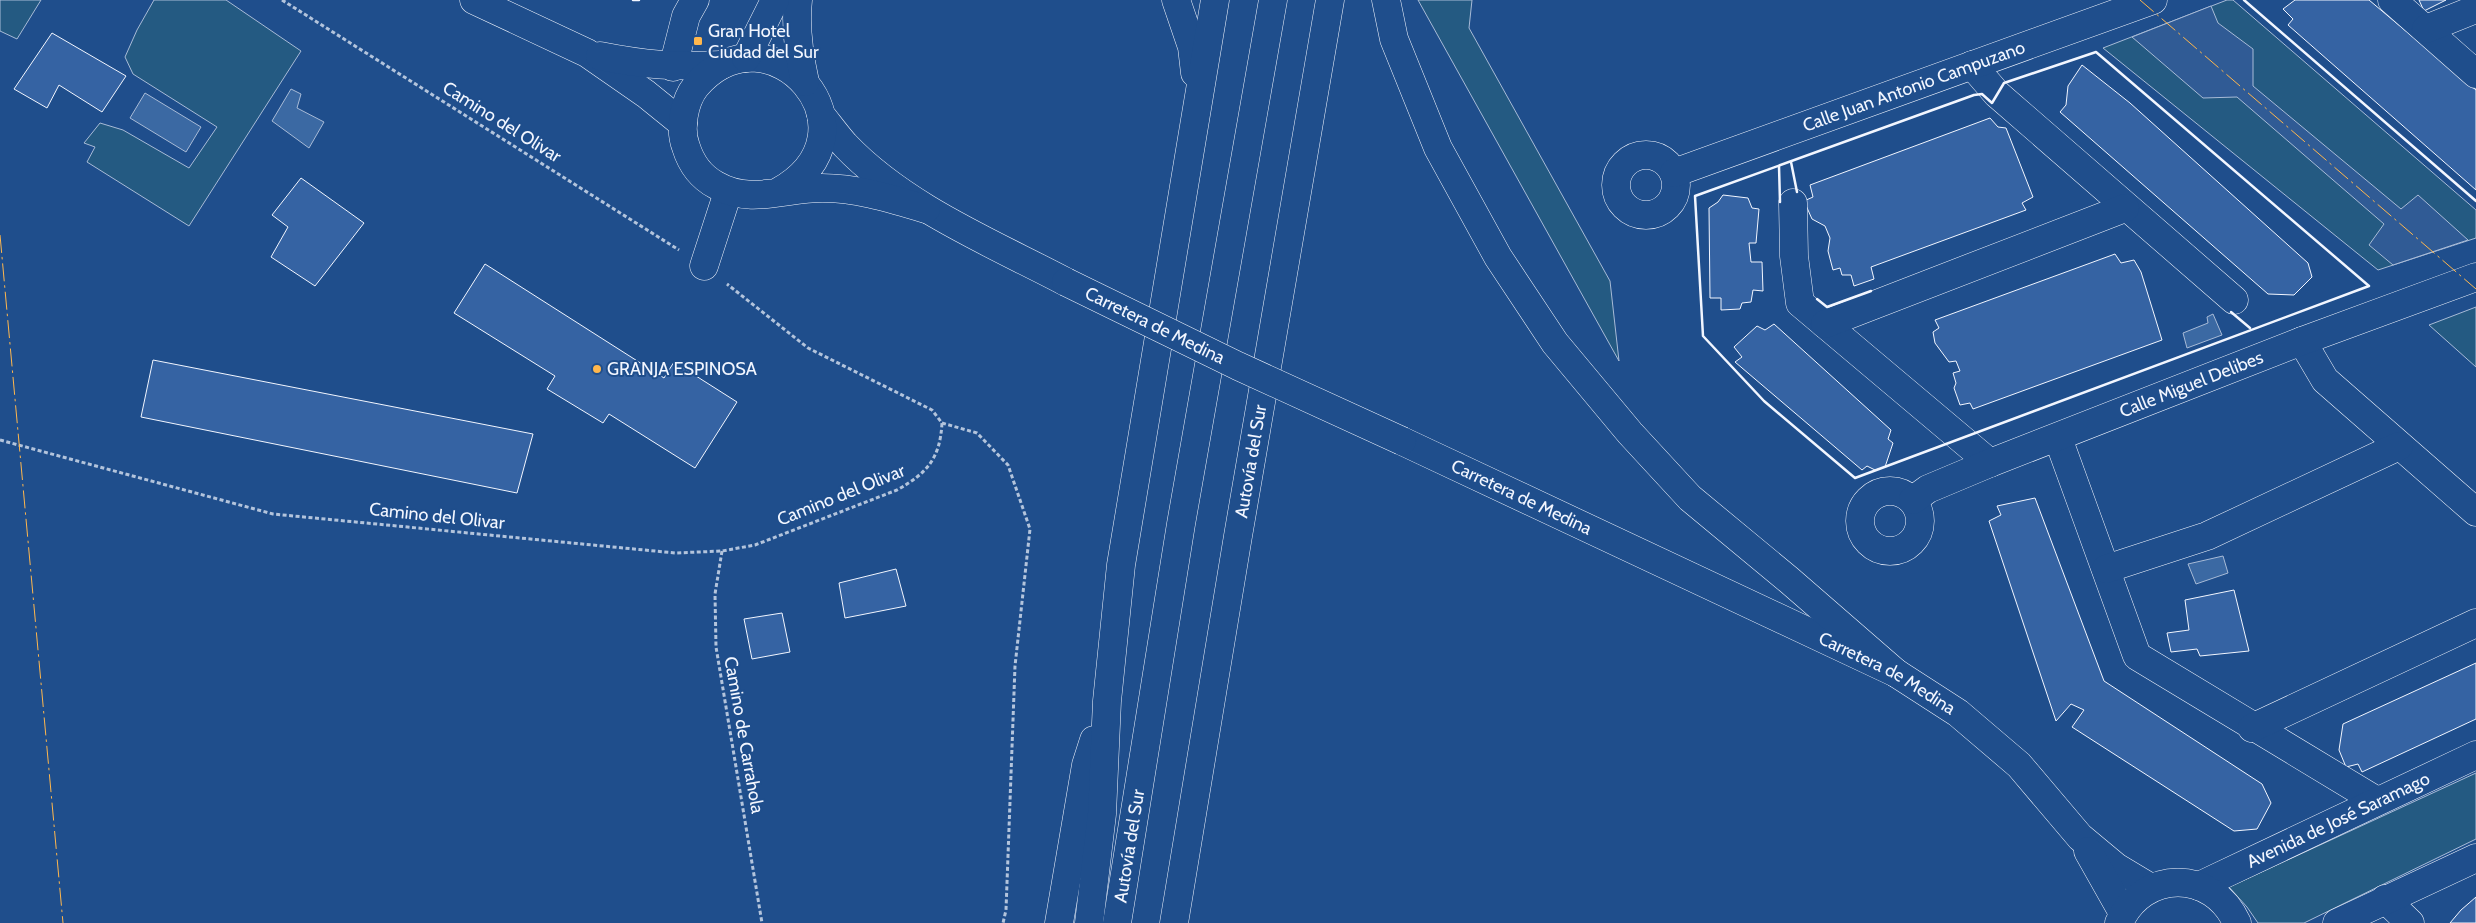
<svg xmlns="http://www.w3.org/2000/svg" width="2476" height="923" viewBox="0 0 2476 923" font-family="Cabin,sans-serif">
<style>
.green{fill:#245a82;stroke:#a8bbd7}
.parking{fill:#305b95;stroke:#a8bbd7}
.water{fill:#3b69a3;stroke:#a8bbd7}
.building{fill:#3563a3;stroke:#f2f6ff}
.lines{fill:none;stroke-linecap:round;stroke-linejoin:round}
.street-casing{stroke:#f2f6ff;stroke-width:29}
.secondary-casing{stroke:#f2f6ff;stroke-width:29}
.highway-casing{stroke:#f2f6ff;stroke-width:29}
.path{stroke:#b3c4dc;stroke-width:3;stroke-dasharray:4 2.5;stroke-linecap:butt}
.street{stroke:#1f4e8c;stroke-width:28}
.secondary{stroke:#1f4e8c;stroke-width:28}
.highway{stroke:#1f4e8c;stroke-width:28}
.secondary-bridge-casing{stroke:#f2f6ff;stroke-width:29;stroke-linecap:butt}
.secondary-bridge{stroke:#1f4e8c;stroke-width:28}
.wall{stroke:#f2f6ff;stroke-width:2.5}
.power{stroke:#ffb74d;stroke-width:1;stroke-dasharray:18 4 2.5 4;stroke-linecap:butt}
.poi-dot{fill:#ffb74d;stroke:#1f4e8c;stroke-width:2}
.labels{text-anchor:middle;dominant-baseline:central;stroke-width:4;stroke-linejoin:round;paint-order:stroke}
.poi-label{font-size:18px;fill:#f2f6ff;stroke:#1f4e8c;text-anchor:start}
.street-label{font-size:18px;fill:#f2f6ff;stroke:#1f4e8c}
</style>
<rect width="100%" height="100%" fill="#1f4e8c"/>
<g class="green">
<polygon points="0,0 41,0 17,39 0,31"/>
<polygon points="154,0 226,0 301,51 189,226 87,162 95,147 84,143 100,123 123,130 189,168 217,127 133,74 125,57 137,30"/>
<polygon points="1418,0 1472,0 1469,28 1610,281 1619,361"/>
<polygon points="2227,0 2233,0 2476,210 2476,238 2378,270 2103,48"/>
<polygon points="2476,307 2476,367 2429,325"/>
<polygon points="2476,773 2476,839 2304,923 2258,923 2247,907 2229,887"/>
</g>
<polygon class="parking" points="2211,6 2218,23 2253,49 2253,86 2401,209 2418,195 2468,240 2393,265 2369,245 2384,224 2237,97 2203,98 2132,37"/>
<g class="water">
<polygon points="291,89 301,94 297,108 324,122 309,148 272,121"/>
<polygon points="145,93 201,127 186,152 130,118"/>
<polygon points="2213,314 2222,335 2187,348 2183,333 2208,323 2207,317"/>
<polygon points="2223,556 2228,573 2196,584 2188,564"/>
</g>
<g class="building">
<polygon points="2295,0 2369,0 2476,90 2476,190 2288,25 2293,19 2283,9"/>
<polygon points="2419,0 2446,0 2424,11"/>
<polygon points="52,33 126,76 102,112 59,85 47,108 14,89"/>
<polygon points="2082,65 2130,103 2308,263 2312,277 2294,295 2268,294 2060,112 2066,105 2068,86"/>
<polygon points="1990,118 1998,127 2006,128 2033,197 2022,203 2026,210 1871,267 1874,279 1854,286 1851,275 1842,275 1840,268 1833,270 1828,251 1830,238 1825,226 1812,219 1804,201 1813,197 1810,185"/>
<polygon points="301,178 364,223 315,286 271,257 288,227 272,215"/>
<polygon points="1723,195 1748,198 1752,208 1759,209 1756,243 1749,243 1751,262 1762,262 1763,291 1753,290 1751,302 1742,303 1740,309 1721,310 1721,298 1710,298 1709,208 1718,202"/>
<polygon points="2115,254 2121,263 2134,260 2141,272 2162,340 1973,409 1970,403 1960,405 1954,388 1956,383 1953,373 1960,371 1956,361 1949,362 1935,343 1933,332 1939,328 1935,320"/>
<polygon points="485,264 664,378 674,362 737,402 695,468 609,414 603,423 547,389 555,376 454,313"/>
<polygon points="1774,324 1891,430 1888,439 1893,443 1885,467 1875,470 1867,466 1862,470 1735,362 1742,357 1734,347 1757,326 1765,330"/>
<polygon points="153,360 533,434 517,493 141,417"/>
<polygon points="2035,498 2104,681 2262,784 2271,803 2257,829 2234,831 2072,727 2084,710 2071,704 2056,721 1989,521 2001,515 1997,506"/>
<polygon points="896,569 906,606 845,618 839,583"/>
<polygon points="2234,590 2249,651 2200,656 2197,649 2171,652 2167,633 2189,630 2185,600"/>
<polygon points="782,613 790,652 752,659 744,619"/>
<polygon points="2476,663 2476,719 2362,772 2358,764 2346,767 2339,750 2343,724"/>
<polygon points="2476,897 2476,923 2450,923 2461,910"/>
</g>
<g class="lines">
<defs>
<g id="street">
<polyline points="2392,0 2476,74"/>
<polyline points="2426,29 2476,9"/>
<polyline points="1972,65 1997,94 2234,300"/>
<polyline points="673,67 686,16 695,0"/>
<circle cx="1646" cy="185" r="30"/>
<path id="s1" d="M1674,173L2153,0"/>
<polyline points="1793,203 1794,256 1800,303 1990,463"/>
<polyline points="704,266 728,192"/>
<polyline points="1825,324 2125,208"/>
<polyline points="2302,341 2325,380 2476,512"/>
<polyline points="2058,438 2137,656 2377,801"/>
<circle cx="1890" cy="521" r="30"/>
<path id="s2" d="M1913,500L1928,489L1990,463L2302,341L2476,277"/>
<polyline points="2106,569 2207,536 2399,446"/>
<polyline points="2252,728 2476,623"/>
<polyline points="2385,899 2410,923"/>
</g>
<g id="secondary">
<polyline points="474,0 587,53 646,94 683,124"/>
<path d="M600,56C645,65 675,67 721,65"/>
<path d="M821,115C829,125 837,136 845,145C904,207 992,243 1066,282"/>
<path d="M778,192C887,132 770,0 696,86C684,101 679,129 686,147C691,163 701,177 716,185C750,205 785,188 822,188C858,188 892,199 926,209"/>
<path id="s3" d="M1402,441L1896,673L1958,713L2019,765L2080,837L2116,867L2151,888"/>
<polyline points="2088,851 2123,913"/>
<path id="s4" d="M2199,886L2476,755"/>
<path d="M2119,923C2143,869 2213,869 2237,923"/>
<polyline points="2337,923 2476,858"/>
</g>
<g id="highway">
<path d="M798,0C795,27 799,55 805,82"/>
<polyline points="1176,0 1192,47 1195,73"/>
<polyline points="1386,0 1394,39 1438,148 1498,257 1555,343 1630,433 1690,498 1789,580 1896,673"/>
<polyline points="746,58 775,0"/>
<polyline points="1059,923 1086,765 1094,740"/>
<polyline points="1089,923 1102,814 1107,701 1121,565 1215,0"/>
<path id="s5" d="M1117,923L1181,524L1273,0"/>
<path id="s6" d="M1174,923L1238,536L1330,0"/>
</g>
</defs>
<use href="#street" class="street-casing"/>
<use href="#secondary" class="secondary-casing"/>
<use href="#highway" class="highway-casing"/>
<g class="path">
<polyline points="282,0 679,250"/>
<polyline points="942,423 977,433 1008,465 1030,529 1015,666 1006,910 1003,923"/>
<path d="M0,440L273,514L675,553L722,551L755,545L897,490C927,473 940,459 942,423L932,410L808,348L727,284"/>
<polyline points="722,551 715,594 716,647 762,923"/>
</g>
<use href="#street" class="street"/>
<use href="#secondary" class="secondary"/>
<use href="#highway" class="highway"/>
<defs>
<g id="secondary-bridge">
<path id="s7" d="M1066,282L1238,366L1402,441"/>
</g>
</defs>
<use href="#secondary-bridge" class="secondary-bridge-casing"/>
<use href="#secondary-bridge" class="secondary-bridge"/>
<g class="wall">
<polyline points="633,0 639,0"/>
<polyline points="2244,0 2476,201"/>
<polygon points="2096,52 2369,286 1855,478 1764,401 1703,336 1695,196 1974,95 1982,94 1992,103 2004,83"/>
<polyline points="1791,162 1797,192"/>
<polyline points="1779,166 1780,202"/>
<polyline points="1817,299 1827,307 1871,291"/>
<polyline points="2231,312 2250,328"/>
</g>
<g class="power">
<polyline points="2140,0 2476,289"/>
<polyline points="0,235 63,923"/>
</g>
</g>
<g class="poi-dot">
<rect x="693" y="36" width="10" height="10" rx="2.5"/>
<circle cx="597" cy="369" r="5"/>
</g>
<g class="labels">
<g class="poi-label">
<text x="708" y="31">Gran Hotel<tspan x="708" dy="21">Ciudad del Sur</tspan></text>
<text x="607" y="369">GRANJA ESPINOSA</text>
</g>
<g class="street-label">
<text stroke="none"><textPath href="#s1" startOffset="255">Calle Juan Antonio Campuzano</textPath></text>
<text transform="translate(502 122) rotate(32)">Camino del Olivar</text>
<text stroke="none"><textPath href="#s7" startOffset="99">Carretera de Medina</textPath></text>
<text stroke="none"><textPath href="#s2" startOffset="302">Calle Miguel Delibes</textPath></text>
<text stroke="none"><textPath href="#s6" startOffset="468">Autovía del Sur</textPath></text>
<text transform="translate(841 495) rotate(-22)">Camino del Olivar</text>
<text stroke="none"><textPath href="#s3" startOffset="132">Carretera de Medina</textPath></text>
<text transform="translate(437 516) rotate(6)">Camino del Olivar</text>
<text stroke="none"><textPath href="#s3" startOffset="538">Carretera de Medina</textPath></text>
<text transform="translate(744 735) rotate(80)">Camino de Carrahola</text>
<text stroke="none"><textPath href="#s4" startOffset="154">Avenida de José Saramago</textPath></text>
<text stroke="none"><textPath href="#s5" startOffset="78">Autovía del Sur</textPath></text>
</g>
</g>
</svg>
